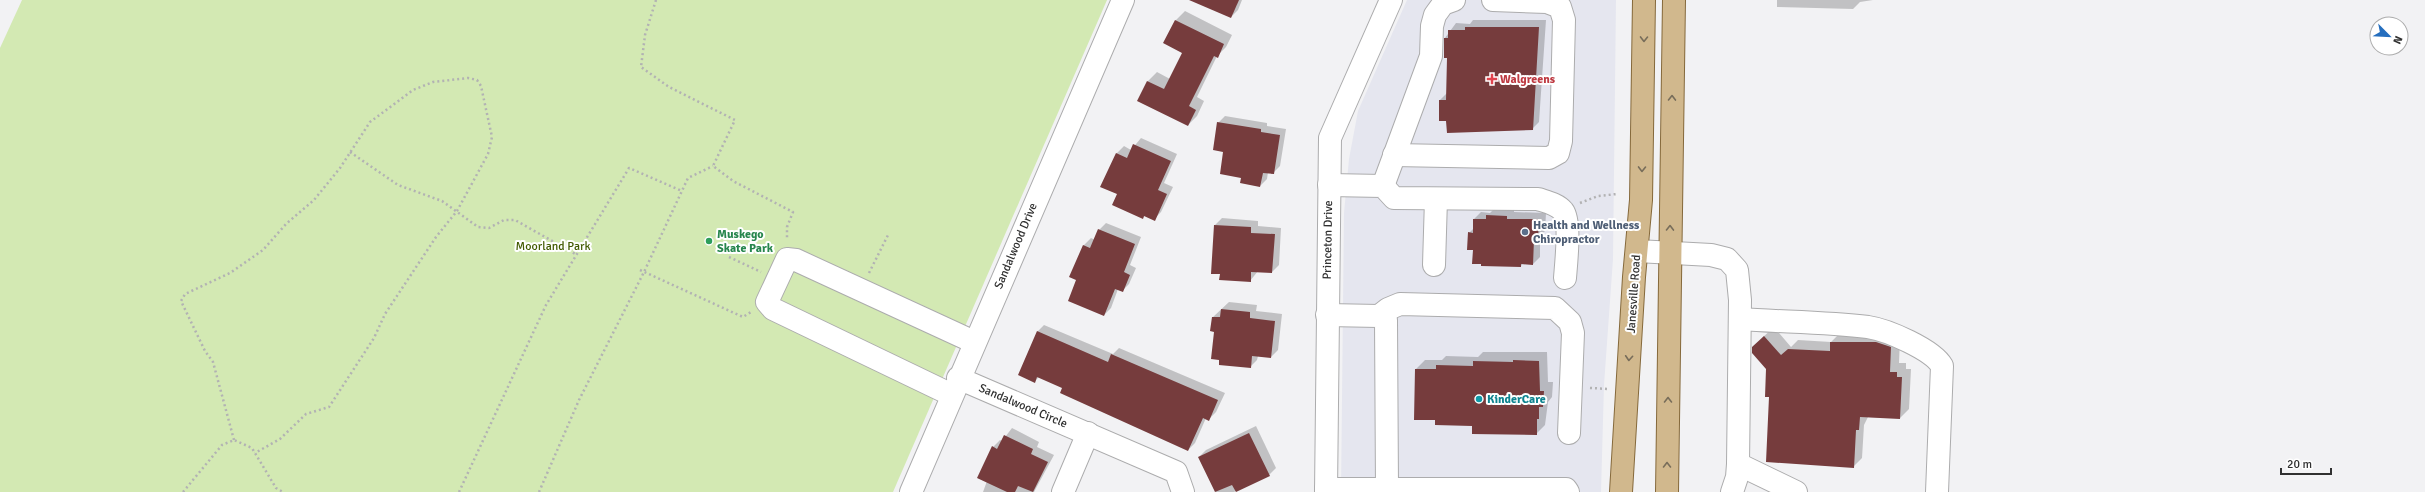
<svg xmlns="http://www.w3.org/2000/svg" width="2425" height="492" viewBox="0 0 2425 492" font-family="Signika,sans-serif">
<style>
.built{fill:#e5e6ef}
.green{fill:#d3e9b3}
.shadow{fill:#0003}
.building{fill:#763c3d}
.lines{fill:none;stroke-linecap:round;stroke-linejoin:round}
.minor-casing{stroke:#acacad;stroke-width:24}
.major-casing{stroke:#85693b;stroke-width:24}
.path{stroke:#b2b2b3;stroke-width:2.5;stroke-dasharray:2 3;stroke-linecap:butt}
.minor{stroke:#fff;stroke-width:22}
.major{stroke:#d1b88d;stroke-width:22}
.oneway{stroke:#786d5a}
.health-dot{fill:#e0444e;stroke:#fff;stroke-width:1.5}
.service-dot{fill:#5c6f8a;stroke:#fff;stroke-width:1.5}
.leisure-dot{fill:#2e9e5b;stroke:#fff;stroke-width:1.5}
.culture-dot{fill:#0f9aa8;stroke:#fff;stroke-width:1.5}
.labels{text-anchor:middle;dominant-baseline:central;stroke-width:4;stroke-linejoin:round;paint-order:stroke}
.health-label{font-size:12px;font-weight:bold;fill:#be3a42;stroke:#fff;text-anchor:start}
.service-label{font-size:12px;font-weight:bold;fill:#4e5e75;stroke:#fff;text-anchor:start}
.leisure-label{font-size:12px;font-weight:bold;fill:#27864d;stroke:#fff;text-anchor:start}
.street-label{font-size:12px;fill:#303030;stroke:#fff}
.park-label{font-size:12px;fill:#415a00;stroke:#fff}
.culture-label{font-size:12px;font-weight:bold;fill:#0d838f;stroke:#fff;text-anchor:start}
</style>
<rect width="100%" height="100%" fill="#f2f2f4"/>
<polygon class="built" points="1407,0 1616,0 1613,259 1604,385 1601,492 1341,492 1344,213 1349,159 1358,111"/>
<polygon class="green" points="22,0 1107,0 893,492 0,492 0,48"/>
<g class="shadow">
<polygon points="1202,0 1242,0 1238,10 1231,17"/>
<polygon points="1777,0 1873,0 1860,2 1853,9 1777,7"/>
<polygon points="1185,11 1232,35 1226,47 1217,56 1197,97 1204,101 1197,116 1188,125 1139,101 1148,81 1157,72 1170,79 1184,52 1165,43 1176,20"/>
<polygon points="1473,20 1546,20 1539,122 1532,129 1448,132 1447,120 1440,120 1440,100 1448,92 1448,57 1445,38 1456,23 1470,24"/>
<polygon points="1225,116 1267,123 1267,126 1286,129 1280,166 1273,173 1268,172 1267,179 1260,186 1242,177 1225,151 1218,123"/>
<polygon points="1141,138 1177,154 1164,183 1173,187 1161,212 1154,219 1145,215 1143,218 1118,194 1102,187 1117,153 1124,146 1131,150"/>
<polygon points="1494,209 1514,209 1514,212 1546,213 1545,231 1540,236 1540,257 1533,264 1523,263 1521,266 1474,249 1469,233 1474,228 1474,219 1481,212 1490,213"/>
<polygon points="1222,218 1258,221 1258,226 1281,228 1279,265 1272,272 1258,271 1250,281 1215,225"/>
<polygon points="1106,223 1141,237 1130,265 1136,268 1129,284 1122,291 1118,289 1111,308 1104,315 1077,279 1071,277 1084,245 1091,238 1095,240 1099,230"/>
<polygon points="1229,302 1257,305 1256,311 1282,314 1278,350 1271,357 1258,356 1257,360 1250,367 1216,331 1213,317"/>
<polygon points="1044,325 1113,354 1119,348 1225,393 1216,412 1209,419 1206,418 1195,443 1188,450 1064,387 1039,377 1035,381 1037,332"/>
<polygon points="1774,327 1791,347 1798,340 1831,342 1840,333 1900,338 1899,363 1906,363 1906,369 1911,369 1909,409 1900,418 1868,417 1864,425 1862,458 1853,467 1770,396 1762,338"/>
<polygon points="1483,352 1547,352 1548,382 1553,382 1552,397 1548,402 1545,425 1536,434 1436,419 1416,369 1425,360 1442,360 1446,356 1478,357"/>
<polygon points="1256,426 1276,468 1269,475 1234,492 1216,492 1199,457 1206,450"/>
<polygon points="1012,428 1039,442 1037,447 1054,455 1034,492 983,492 987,481 993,447 1000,440 1002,441"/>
</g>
<g class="building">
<polygon points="1189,0 1239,0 1231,18"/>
<polygon points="1175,20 1224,44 1218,58 1214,56 1189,106 1196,110 1188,126 1137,101 1147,81 1164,89 1182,53 1163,43"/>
<polygon points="1465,27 1539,27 1533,130 1447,133 1446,121 1439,121 1439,100 1446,100 1447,58 1444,58 1444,38 1448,38 1448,30 1465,30"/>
<polygon points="1217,122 1261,129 1261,132 1280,135 1274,174 1263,173 1260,187 1240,183 1241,178 1220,174 1223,152 1213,150"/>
<polygon points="1133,144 1171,161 1158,190 1167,194 1155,221 1144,216 1143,219 1112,205 1117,194 1100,187 1116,153 1127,158"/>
<polygon points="1486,215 1507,216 1507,219 1539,219 1538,239 1534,239 1533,265 1521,264 1521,267 1481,266 1481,264 1472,264 1473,250 1467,250 1468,232 1473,233 1473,219 1486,219"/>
<polygon points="1214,225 1251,227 1251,233 1275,234 1272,273 1251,272 1251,282 1219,280 1220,274 1211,274"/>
<polygon points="1098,229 1135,244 1124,272 1130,275 1123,292 1115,289 1104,316 1068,301 1076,280 1069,277 1083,245 1090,248"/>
<polygon points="1221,309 1250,312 1250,318 1275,321 1271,358 1252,356 1251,368 1219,365 1219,360 1211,359 1214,332 1210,331 1212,317 1220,317"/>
<polygon points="1037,331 1108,362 1111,354 1218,400 1209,421 1203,418 1188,451 1060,393 1062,388 1037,377 1035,383 1018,375"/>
<polygon points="1764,336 1781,355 1788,349 1830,351 1830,342 1876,342 1891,347 1890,372 1897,372 1897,377 1902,377 1900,419 1860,417 1859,430 1856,430 1854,468 1766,462 1769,397 1765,397 1766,369 1752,353 1752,347"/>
<polygon points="1513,360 1539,361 1540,391 1544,391 1543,407 1539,407 1539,419 1537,419 1537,435 1472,434 1472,426 1435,425 1435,420 1414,420 1415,369 1436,369 1436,365 1473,366 1473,361 1513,362"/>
<polygon points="1249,433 1270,476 1236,492 1232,485 1215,492 1198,457"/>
<polygon points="1004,435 1033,449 1031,454 1048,462 1033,492 1018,486 1015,492 1007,492 977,478 992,446 997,449"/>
</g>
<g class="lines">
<defs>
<g id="minor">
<polyline points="1394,155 1549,158 1558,153 1561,141 1564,20 1560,7 1547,2 1493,0"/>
<path d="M1329,185L1383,186L1394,198L1538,199C1547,202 1557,204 1563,211C1571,221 1566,264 1565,278"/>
<polyline points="1383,186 1431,56 1432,26 1435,15 1443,4 1454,0"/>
<polyline points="1637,251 1711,255 1727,259 1737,270 1740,300 1738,464 1737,477 1732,492"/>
<polyline points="1434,265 1436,199"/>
<polyline points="1327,315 1379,316 1386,320 1387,489"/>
<polyline points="1379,316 1388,309 1400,304 1555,308 1570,322 1573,333 1569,433"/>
<path d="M1740,319C1782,322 1826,322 1868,327C1888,330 1933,350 1942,366L1937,492"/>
<polyline points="958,378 1176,472 1183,492"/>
<polyline points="952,395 773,309 767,302 787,259 796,260 974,342"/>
<polyline points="1738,464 1796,492"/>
<polyline points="1326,489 1566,489 1568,492"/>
<polyline points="911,492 1123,0"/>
<polyline points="1063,492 1088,433"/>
<polyline points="1326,492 1330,138 1391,0"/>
</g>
<g id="major">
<polyline points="1621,492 1634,277 1641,200 1644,0"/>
<polyline points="1667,492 1674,0"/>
</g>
</defs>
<use href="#minor" class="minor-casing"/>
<use href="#major" class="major-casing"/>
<g class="path">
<polyline points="656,0 645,35 641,67 669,87 735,120 713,166 733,181 793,212 787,227 787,240"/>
<polyline points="350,152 398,185 442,201 478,227 489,228 504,220 515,220 577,255"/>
<polyline points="1580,203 1598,196 1617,194"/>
<polyline points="729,257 761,272"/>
<polyline points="640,270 743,317 751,312"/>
<polyline points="869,273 889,233"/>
<polyline points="1590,388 1609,389"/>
<polyline points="234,440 213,362 205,351 181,301 185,294 230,273 263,250 286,224 314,200 340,168 370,122 413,90 433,82 468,78 477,80 481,86 492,137 488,154 457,211 436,237 385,314 374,338 329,407 306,414 280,439 255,453"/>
<polyline points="183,492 222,445 234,440 252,448 276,488 283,492"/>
<polyline points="459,492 546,305 629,168 682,191"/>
<polyline points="539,492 579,400 644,272 688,178 713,166"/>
</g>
<use href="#minor" class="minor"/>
<use href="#major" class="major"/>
</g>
<defs><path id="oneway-chevron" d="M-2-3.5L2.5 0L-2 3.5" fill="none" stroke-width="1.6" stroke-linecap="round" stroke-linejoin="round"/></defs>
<g class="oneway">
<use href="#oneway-chevron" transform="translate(1644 39) rotate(91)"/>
<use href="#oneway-chevron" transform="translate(1672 98) rotate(-89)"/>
<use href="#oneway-chevron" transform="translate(1642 169) rotate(91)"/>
<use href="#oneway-chevron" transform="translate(1670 228) rotate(-89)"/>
<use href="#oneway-chevron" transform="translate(1629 358) rotate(94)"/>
<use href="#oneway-chevron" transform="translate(1668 400) rotate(-90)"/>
<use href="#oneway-chevron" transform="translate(1667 465) rotate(-90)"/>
</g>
<path class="health-dot" d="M1490 73h4v4h4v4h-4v4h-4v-4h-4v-4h4z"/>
<circle class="service-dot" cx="1525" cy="232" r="4"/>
<circle class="leisure-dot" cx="709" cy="241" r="4"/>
<circle class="culture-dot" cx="1479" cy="399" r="4"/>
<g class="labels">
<g class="health-label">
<text x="1500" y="79">Walgreens</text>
</g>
<g class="service-label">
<text x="1533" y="225">Health and Wellness<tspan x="1533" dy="14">Chiropractor</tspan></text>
</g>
<g class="leisure-label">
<text x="717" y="234">Muskego<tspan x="717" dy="14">Skate Park</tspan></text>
</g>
<g class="street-label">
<text transform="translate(1328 240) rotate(-89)">Princeton Drive</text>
<text transform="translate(1016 246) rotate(-67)">Sandalwood Drive</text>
<text transform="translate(1634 294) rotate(-86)">Janesville Road</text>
<text transform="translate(1023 406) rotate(23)">Sandalwood Circle</text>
</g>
<g class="park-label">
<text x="553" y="246">Moorland Park</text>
</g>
<g class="culture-label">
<text x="1487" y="399">KinderCare</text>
</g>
</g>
<g transform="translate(2389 36) rotate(114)"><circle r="19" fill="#ffffff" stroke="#acacac"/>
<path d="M0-3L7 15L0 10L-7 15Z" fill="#256ebe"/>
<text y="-6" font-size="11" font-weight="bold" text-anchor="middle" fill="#303030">N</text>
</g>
<path d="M2281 468v6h50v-6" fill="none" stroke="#303030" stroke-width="2"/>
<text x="2287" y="468" font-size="12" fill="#303030" stroke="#ffffff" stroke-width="3" paint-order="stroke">20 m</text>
</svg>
